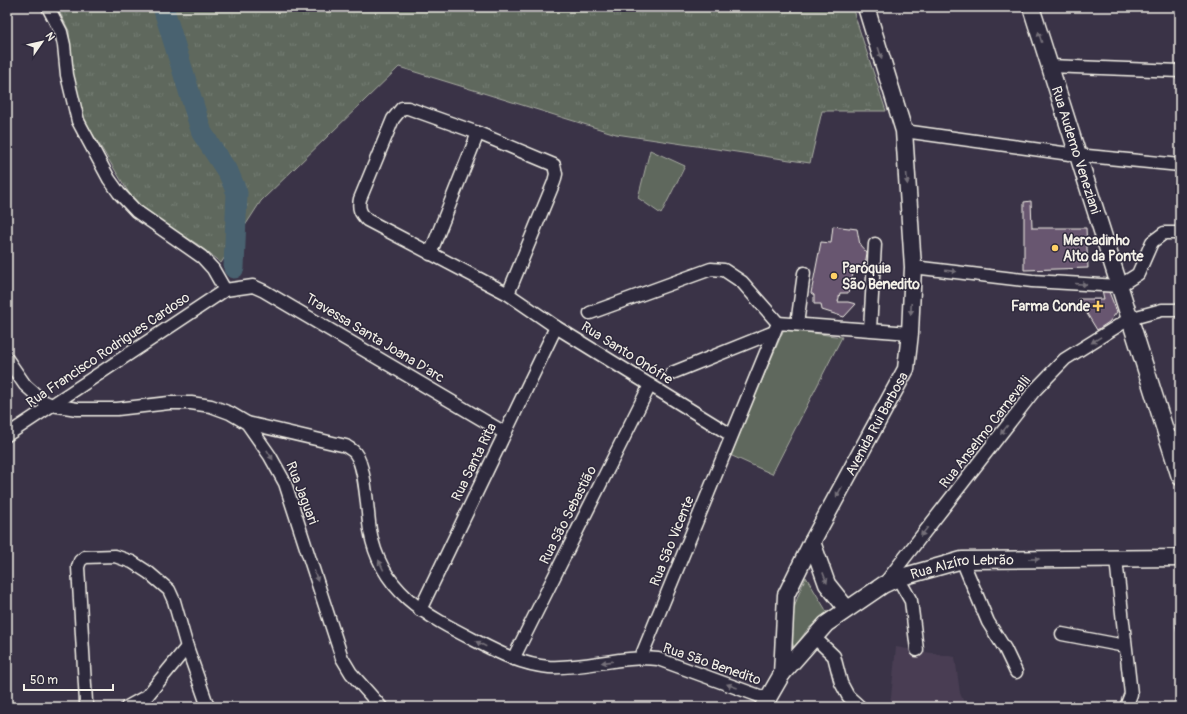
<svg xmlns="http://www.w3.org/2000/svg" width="1187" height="714" viewBox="0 0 1187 714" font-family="Pangolin,sans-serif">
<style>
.built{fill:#483e53}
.grass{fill:url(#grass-tufts);stroke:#a9aca2}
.park{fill:#5e685d;stroke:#a9aca2}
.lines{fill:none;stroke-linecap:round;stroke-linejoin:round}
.river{stroke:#496270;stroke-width:21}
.building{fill:#685670;stroke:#f4f1e8}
.minor-casing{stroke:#f4f1e8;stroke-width:15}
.secondary-casing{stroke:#f4f1e8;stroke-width:19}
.minor{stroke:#2f2a3d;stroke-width:12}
.secondary{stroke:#2f2a3d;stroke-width:16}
.oneway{fill:#747079}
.poi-dot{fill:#ffd166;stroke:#2f2a3d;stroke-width:1.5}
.labels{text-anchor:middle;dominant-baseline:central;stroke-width:3;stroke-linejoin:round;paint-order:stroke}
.street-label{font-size:14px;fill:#f4f1e8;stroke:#2f2a3d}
.poi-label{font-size:14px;font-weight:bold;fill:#f4f1e8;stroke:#2f2a3d;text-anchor:start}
</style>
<defs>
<pattern id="grass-tufts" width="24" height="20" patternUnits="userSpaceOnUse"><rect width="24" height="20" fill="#5e685d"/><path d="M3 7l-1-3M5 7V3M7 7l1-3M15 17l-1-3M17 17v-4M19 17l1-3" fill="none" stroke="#767e74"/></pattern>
</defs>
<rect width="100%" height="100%" fill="#3a3347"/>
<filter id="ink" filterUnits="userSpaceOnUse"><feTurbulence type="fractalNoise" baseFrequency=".025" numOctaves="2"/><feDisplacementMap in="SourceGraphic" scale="8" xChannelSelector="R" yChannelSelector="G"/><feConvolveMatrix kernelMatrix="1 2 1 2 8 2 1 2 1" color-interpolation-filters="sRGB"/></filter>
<g filter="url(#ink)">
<polygon class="built" points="896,647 955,657 960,693 965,705 968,707 890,707"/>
<polygon class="grass" points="57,7 852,7 886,111 822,111 810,163 616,134 399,67 261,201 221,263 197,244 137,206 83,118 70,75 69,31"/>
<g class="park">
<polygon points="650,150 685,166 661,214 638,198"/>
<polygon points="784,329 842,337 772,474 730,455"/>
<path d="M806,577L827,612L807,630L794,648C786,624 796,599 806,577Z"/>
</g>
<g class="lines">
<polyline class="river" points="163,7 202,133 229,174 237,193 234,268"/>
</g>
<g class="building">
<polygon points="1031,201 1032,228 1086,228 1088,268 1024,270 1024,202"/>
<polygon points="833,226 857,229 860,245 867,253 864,270 854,270 848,293 840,293 838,302 848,302 856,304 844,317 822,310 821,304 814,304 814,295 811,293 821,242 831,243"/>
<polygon points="1102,290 1109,292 1117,312 1109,322 1097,330 1078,299 1104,299"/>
<polygon points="1180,625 1180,645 1176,626"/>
</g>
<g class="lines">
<defs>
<g id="minor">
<polyline points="48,7 61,32 64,45 67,75 78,121 109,179 119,193 136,211 202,257 213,269 225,290"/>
<polyline points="1049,66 1180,71"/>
<polyline points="904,131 1077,155 1180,165"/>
<polyline points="430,254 478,133"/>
<polyline points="913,267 1032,281 1119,286 1138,274 1152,242 1164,233 1180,233"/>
<path d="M508,294L554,182L556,174L554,165L478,133L408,108H402L393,119L360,199C358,208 360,213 367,220L508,294L556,327L731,435"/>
<polyline points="590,313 711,269 724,270 742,282 778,323"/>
<polyline points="797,324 804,273"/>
<polyline points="870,329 875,244"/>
<polyline points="7,359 25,385 43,401 52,405 77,409 117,409 169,403 191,403 211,406 230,413 247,423 270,456 285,483 342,658 351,673 381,707"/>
<polyline points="672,373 774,332"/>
<path d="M247,423L346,446C348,448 353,450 355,453C366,466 367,512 370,530C380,591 425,615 476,641C499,653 523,665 549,667C586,669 622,655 658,659L768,699"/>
<polyline points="7,435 225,290 253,286 264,291 505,433"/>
<polyline points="1167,438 1180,438"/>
<polyline points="1116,559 1131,694 1126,707"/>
<polyline points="962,560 988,622 1005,649 1016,672"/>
<polyline points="898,578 911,601 917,650"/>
<polyline points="885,583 1034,391 1065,359 1129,319 1162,310 1180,310"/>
<polyline points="420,610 556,327"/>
<polyline points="1062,634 1125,646"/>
<polyline points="814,637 834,656 841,683 848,696 860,707"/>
<polyline points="641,657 778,323 910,333"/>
<polyline points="513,659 650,385"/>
<polyline points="88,707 86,702 78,567 80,561 85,557 115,556 132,562 149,573 169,590 174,601 187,647 208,707"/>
<polyline points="127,707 147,696 187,647"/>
</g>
<g id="secondary">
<path id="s1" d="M1031,7L1180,477"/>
<polyline points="812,542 827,584 847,609"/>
<path id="s2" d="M782,674L826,624L883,585L898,578L962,560L1180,558"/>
<path id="s3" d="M763,707L782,674L786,595L812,542L906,369L910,333L913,267L904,131L866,7"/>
</g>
</defs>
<use href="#minor" class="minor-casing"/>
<use href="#secondary" class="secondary-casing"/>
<use href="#minor" class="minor"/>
<use href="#secondary" class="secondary"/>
</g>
<defs><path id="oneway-solid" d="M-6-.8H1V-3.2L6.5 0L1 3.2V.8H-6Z"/></defs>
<g class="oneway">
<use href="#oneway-solid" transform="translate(1040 37) rotate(-107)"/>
<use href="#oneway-solid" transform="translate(880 53) rotate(72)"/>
<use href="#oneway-solid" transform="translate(907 179) rotate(86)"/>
<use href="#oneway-solid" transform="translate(951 271) rotate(7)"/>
<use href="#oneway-solid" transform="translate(1081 284) rotate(4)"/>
<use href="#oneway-solid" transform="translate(911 309) rotate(92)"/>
<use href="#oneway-solid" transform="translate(1096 340) rotate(148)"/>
<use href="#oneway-solid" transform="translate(1004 430) rotate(128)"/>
<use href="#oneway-solid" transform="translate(270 455) rotate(58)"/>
<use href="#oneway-solid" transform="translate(839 492) rotate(119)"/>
<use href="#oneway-solid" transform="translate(924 532) rotate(128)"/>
<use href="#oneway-solid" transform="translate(1034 559)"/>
<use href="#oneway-solid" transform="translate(381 565) rotate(-116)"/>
<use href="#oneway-solid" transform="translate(316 576) rotate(72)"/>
<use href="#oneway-solid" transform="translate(825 578) rotate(69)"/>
<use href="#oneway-solid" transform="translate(481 644) rotate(-153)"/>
<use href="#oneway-solid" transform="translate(607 662) rotate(173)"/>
<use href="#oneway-solid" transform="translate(732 686) rotate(-160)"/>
</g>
</g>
<g class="poi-dot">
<circle cx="1055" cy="248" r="4"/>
<circle cx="834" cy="276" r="4"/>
<path d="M1096 300h4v4h4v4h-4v4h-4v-4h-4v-4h4z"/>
</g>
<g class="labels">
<g class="street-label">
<text stroke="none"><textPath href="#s1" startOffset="150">Rua Audemo Veneziani</textPath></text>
<text transform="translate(375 338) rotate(31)">Travessa Santa Joana D'arc</text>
<text transform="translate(108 350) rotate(-34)">Rua Francisco Rodrigues Cardoso</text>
<text transform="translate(627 353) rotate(32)">Rua Santo Onófre</text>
<text stroke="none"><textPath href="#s3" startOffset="311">Avenida Rui Barbosa</textPath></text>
<text transform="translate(985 432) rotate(-52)">Rua Anselmo Carnevalli</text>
<text transform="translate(474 462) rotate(-64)">Rua Santa Rita</text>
<text transform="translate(302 493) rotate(69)">Rua Jaguari</text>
<text transform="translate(568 515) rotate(-63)">Rua São Sebastião</text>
<text transform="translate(672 541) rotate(-68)">Rua São Vicente</text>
<text stroke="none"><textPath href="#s2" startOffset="218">Rua Alzíro Lebrão</textPath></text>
<text transform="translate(712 664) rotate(19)">Rua São Benedito</text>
</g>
<g class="poi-label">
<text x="1063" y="240">Mercadinho<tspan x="1063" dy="16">Alto da Ponte</tspan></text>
<text x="842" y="268">Paróquia<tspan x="842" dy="16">São Benedito</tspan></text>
<text x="1090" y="306" text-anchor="end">Farma Conde</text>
</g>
</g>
<rect width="1187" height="714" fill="none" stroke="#2f2a3d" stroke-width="24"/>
<rect x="12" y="12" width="1163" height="690" fill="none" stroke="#f4f1e8" stroke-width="1.5" filter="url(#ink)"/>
<g transform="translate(42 42) rotate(56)" stroke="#2f2a3d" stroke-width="3" paint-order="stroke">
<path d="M0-3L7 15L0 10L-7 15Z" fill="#f4f1e8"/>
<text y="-6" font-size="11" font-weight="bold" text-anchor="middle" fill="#f4f1e8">N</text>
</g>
<path d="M24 684v6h89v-6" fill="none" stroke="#f4f1e8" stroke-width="2"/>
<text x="30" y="684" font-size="12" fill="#f4f1e8" stroke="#2f2a3d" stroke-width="3" paint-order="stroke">50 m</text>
</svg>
